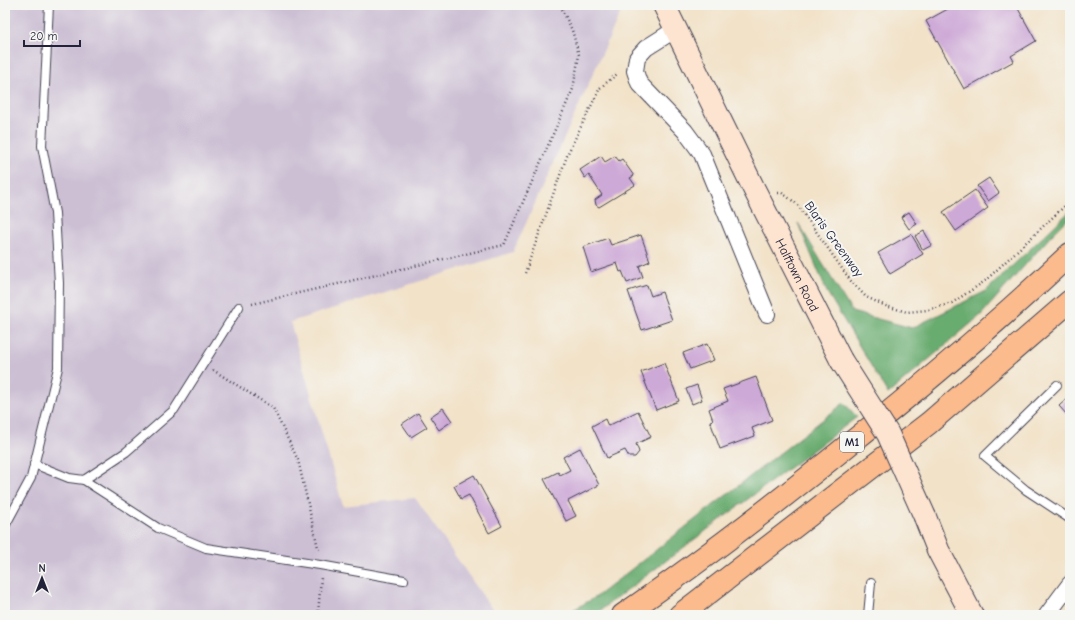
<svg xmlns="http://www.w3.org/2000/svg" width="1075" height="620" viewBox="0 0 1075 620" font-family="'Comic Neue',sans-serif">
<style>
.industrial{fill:#ccbfd4}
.forest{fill:#69ac6f;stroke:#466755}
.building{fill:#cda9d7}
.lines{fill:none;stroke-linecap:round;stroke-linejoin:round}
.lane-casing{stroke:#413f50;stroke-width:10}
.street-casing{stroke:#413f50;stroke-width:18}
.secondary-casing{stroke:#413f50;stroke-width:24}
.highway-casing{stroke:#413f50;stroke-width:24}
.path{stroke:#413f50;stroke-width:2.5;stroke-dasharray:1 3;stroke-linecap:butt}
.lane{stroke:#fff;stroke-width:8}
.street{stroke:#fff;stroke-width:16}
.secondary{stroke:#fde4d1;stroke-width:22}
.highway{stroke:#fbbb8d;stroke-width:22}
.secondary-bridge-casing{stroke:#413f50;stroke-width:24;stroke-linecap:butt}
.secondary-bridge{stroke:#fde4d1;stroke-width:22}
.labels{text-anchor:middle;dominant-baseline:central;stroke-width:4;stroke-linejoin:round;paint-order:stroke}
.shield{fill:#f6f6f2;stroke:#626272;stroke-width:1}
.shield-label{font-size:12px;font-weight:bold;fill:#22223b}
.street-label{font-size:13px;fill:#22223b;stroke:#f6f6f2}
</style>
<rect width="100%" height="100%" fill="#f6f6f2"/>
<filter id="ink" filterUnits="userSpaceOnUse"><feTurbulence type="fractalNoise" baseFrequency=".025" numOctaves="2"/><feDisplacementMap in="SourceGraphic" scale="8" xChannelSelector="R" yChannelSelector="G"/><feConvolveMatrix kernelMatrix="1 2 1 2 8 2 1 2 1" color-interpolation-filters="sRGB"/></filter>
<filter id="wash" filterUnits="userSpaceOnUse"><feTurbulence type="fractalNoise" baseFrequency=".012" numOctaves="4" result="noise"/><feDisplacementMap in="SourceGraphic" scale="16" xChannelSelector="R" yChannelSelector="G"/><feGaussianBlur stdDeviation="0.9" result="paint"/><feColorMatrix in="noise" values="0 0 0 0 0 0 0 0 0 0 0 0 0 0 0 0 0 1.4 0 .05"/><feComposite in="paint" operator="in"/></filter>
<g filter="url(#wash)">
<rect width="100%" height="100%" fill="#f2e2c8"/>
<polygon class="industrial" points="5,5 624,5 513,252 290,322 343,506 415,498 496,615 5,615"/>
<g class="forest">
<polygon points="1070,211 1070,217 1049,238 981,315 888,394 827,292 798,223 852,312 912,328 986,291"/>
<polygon points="844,403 857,417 594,615 564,615 596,597"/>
</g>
<g id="blocks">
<g class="building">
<polygon points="955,5 982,5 984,9 990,5 1016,5 1036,41 1011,56 1014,61 964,89 926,21"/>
<polygon points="601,156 605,162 615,156 619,161 622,159 634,176 630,178 635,185 599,207 596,205 595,200 602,195 589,175 585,178 580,170"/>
<polygon points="989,178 999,193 988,201 977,186"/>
<polygon points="975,190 988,208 956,231 943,212"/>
<polygon points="909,212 917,224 909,229 901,217"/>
<polygon points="924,231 932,245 923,250 915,236"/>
<polygon points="911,234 923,254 890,274 878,253"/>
<polygon points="641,235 650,261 639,266 643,277 627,283 622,271 620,272 617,263 591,272 583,247 608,238 611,245"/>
<polygon points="647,285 651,296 662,292 672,320 642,330 628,291"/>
<polygon points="707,344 714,360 690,369 683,353"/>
<polygon points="664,363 679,401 656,410 641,372"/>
<polygon points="756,377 772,420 752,428 755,436 720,449 710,421 713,420 709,409 728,401 723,389"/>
<polygon points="697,385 702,400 692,404 686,389"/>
<polygon points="1070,396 1070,415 1068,416 1059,406"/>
<polygon points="443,408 452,421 439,430 430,417"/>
<polygon points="638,411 651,437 636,444 639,452 635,457 629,457 625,450 607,458 592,426 605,419 608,426"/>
<polygon points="418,413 427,427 411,437 402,424"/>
<polygon points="580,448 599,485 568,501 576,516 566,521 544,479 558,472 560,475 570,470 563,457"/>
<polygon points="474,475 502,526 489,533 469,495 461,499 454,486"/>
</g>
</g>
</g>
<g filter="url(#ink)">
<use href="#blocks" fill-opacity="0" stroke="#413f50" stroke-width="1"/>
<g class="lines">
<defs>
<g id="lane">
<polyline points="1057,385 985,456 1026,490 1070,519"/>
<polyline points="34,464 69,478 84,480 126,452 174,410 239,307"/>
<polyline points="84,480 158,528 206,548 320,565 404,580"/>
<polyline points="5,526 31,478 58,368 59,283 55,213 42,146 49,5"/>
<polyline points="868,615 871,583"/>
</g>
<g id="street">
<polyline points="676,29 646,48 637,58 635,71 639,83 685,131 702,154 767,314"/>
<polyline points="1047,615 1070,584"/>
</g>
<g id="secondary">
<path id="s1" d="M664,5L754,189L841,360"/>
<polyline points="925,517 938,550 972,615"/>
</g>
<g id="highway">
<path d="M623,615C702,561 778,502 852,442C927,382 1000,320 1070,254"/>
<polyline points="680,615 929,423 1070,301"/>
</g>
</defs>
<use href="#lane" class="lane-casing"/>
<use href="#street" class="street-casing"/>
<use href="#secondary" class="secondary-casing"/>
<use href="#highway" class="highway-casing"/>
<g class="path">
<polyline points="778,193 782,193 797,204 850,280 866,297 886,306 907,312 928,310 952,303 985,281 1070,201"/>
<polyline points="525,273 568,153 600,88 617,74"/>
<polyline points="252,304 504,245 573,89 579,55 572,30 560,5"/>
<polyline points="213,370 273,408 298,460 319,552"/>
<polyline points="318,615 321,577"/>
</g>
<use href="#lane" class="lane"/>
<use href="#street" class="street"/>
<use href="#secondary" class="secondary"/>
<use href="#highway" class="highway"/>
<defs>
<polyline id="secondary-bridge" points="841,360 888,434 925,517"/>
</defs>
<use href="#secondary-bridge" class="secondary-bridge-casing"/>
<use href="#secondary-bridge" class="secondary-bridge"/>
</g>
</g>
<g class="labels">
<rect class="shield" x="840" y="432" width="24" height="20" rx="3"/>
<g class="shield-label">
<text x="852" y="442">M1</text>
</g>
<g class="street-label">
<text transform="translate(834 239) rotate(54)">Blaris Greenway</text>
<text stroke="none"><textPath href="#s1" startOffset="301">Halftown Road</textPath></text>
</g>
</g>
<rect width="1075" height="620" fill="none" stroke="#f6f6f2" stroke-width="20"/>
<g transform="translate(42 578)" stroke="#f6f6f2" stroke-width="3" paint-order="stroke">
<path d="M0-3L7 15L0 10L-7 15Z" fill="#22223b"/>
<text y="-6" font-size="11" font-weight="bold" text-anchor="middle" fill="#22223b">N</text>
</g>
<path d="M24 40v6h56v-6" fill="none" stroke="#22223b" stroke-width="2"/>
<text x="30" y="40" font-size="12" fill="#22223b" stroke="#f6f6f2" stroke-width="3" paint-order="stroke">20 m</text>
</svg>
